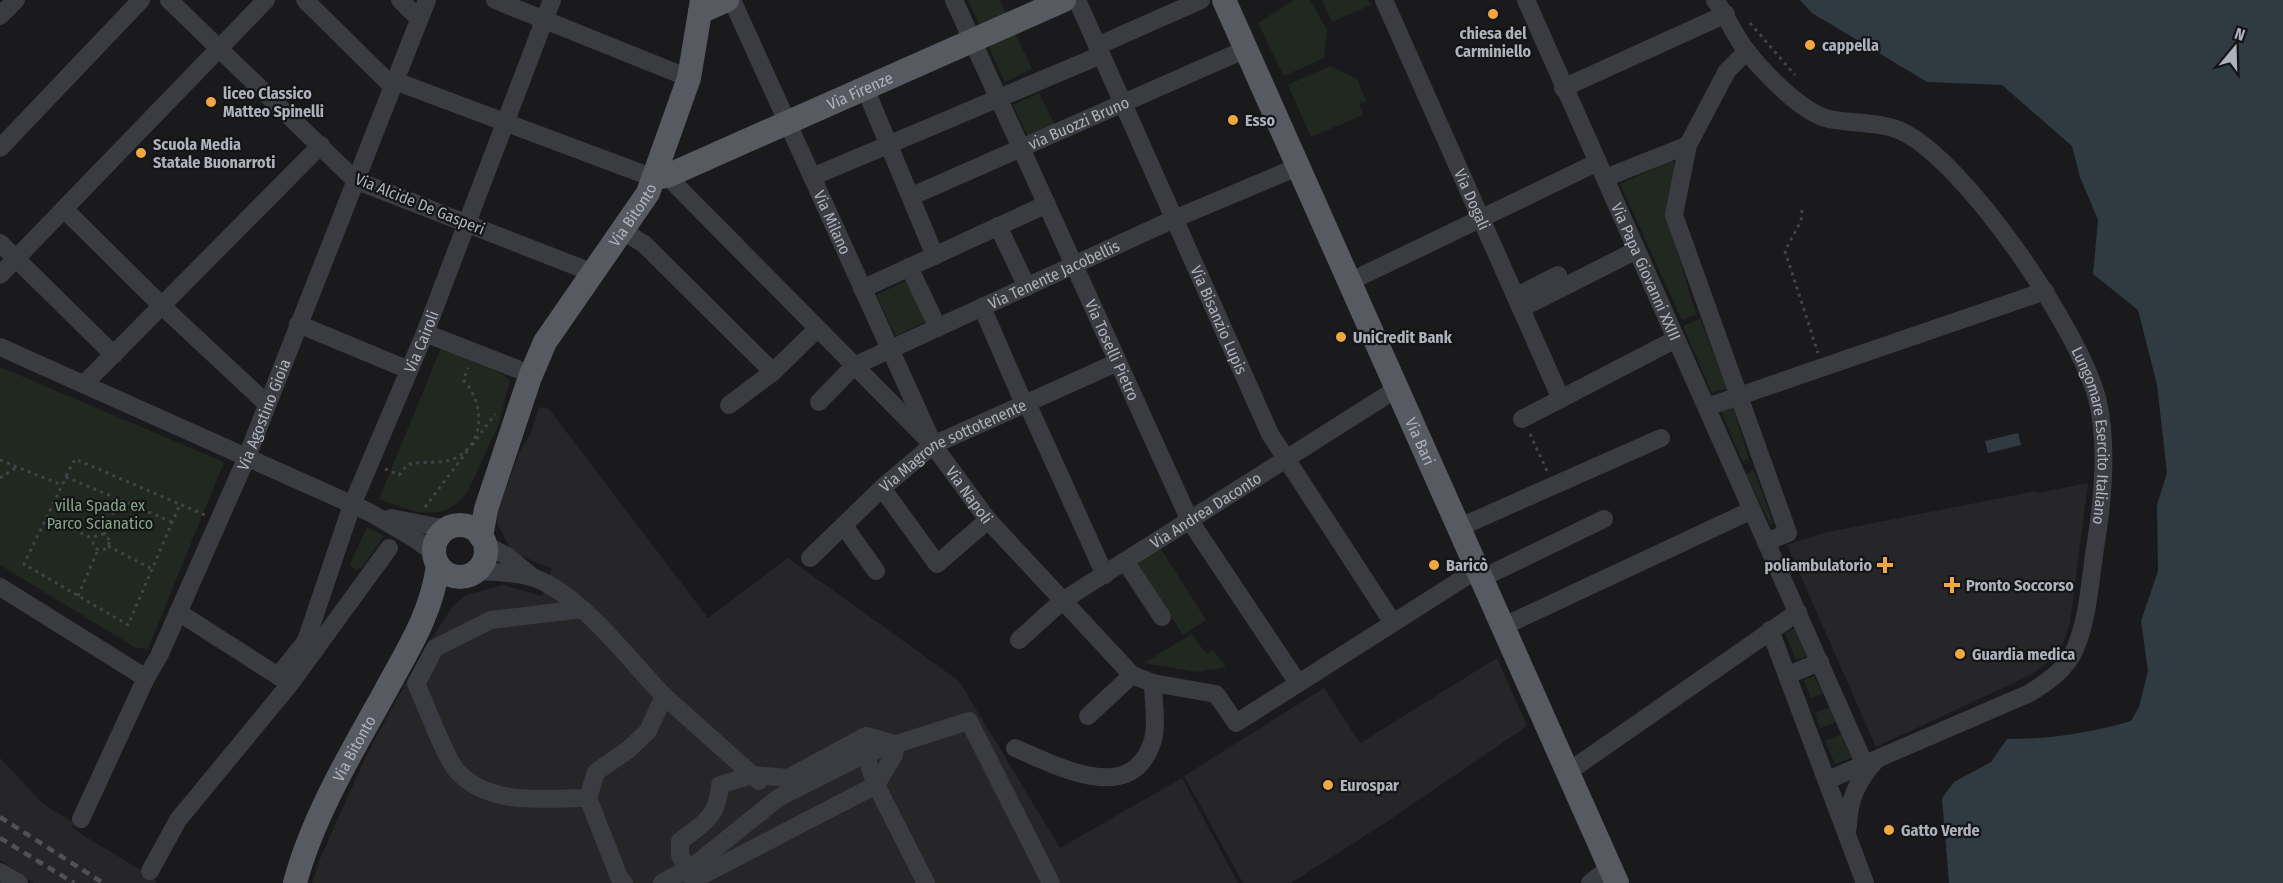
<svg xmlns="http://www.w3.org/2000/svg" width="2283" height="883" viewBox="0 0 2283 883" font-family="'Fira Sans Condensed',sans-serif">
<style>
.built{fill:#262629}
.green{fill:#202820}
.water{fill:#303a41}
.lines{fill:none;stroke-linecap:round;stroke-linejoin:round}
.path{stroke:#414448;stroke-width:3;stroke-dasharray:3 4.5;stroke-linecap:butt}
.minor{stroke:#3b3c41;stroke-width:18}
.major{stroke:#575a60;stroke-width:24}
.rail{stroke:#4e5156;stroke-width:4.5;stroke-dasharray:8 6;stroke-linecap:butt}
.poi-dot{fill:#f2a83d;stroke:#151517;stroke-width:2}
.labels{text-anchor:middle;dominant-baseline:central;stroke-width:4.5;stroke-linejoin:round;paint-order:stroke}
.poi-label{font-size:16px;font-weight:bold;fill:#adb2bc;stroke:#151517;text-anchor:start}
.street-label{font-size:16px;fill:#adb2bc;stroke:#151517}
.park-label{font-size:16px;fill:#84a684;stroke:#151517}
</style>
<rect width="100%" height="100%" fill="#1a1a1c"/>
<g class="built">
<polygon points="539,407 549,409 708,618 788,558 959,681 1060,848 1182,778 1238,883 312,883 319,861 366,756 423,651 453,606 466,595 503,585 542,596 552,569 517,554 510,548 497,523 497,512 519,453 531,433"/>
<polygon points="2088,483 2070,623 2063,644 2054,657 2033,674 1876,747 1787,545 1823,533 2036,491 2037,493"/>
<polygon points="1497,658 1527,726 1385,823 1291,883 1243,883 1184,776 1324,688 1360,743"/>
<polygon points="0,758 43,804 74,823 72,827 86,837 157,880 156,883 34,883 0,860"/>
</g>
<g class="green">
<polygon points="968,0 1000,0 1006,14 980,26"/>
<polygon points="1294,0 1310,0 1327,30 1324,58 1284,76 1258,23"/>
<polygon points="1322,0 1368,0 1371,5 1332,22"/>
<polygon points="1015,33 1032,69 1005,82 988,45"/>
<polygon points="1330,66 1358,80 1366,101 1359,104 1363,115 1311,137 1288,85"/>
<polygon points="1039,93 1055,125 1028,137 1013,105"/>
<polygon points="1669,162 1673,162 1676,166 1667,216 1696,314 1682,320 1620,184"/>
<polygon points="906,281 926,321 896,336 876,295"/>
<polygon points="1700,319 1727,388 1712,393 1683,326"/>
<path d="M441,348L505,375L510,381L498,426L468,491C445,525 412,512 379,499Z"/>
<polygon points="0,367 224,462 148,649 136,648 0,565"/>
<polygon points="1733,407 1749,459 1742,461 1721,411"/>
<polygon points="1754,470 1773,523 1770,524 1746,474"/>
<polygon points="367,527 384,536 361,568 355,570 350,564"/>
<polygon points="1161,549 1206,620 1183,635 1138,564"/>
<polygon points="1795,628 1806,656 1796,660 1785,633"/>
<polygon points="1192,634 1206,654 1213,650 1226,667 1198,672 1144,663"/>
<polygon points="1814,676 1823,694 1811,698 1804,680"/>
<polygon points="1830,707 1836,722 1820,728 1815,713"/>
<polygon points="1841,734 1851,758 1835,764 1825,741"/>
</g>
<g class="water">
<path d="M1800,0H2283V883H1949L1942,798L1954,782L1991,762L2007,739C2051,739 2090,733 2131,721L2139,707L2148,671L2141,621L2158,571L2157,505L2167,473L2157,385L2138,310L2093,274L2098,220L2080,177L2072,146L2002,85L1927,82L1812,13Z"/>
<polygon points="2018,433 2021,445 1988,453 1985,441"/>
</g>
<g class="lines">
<g class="path">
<polyline points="1750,23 1795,75"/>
<polyline points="1802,210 1801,221 1785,251 1818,353"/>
<polyline points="1530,434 1547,471"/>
<polyline points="472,445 495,414"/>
<polyline points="0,460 62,485"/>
<path d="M385,469L399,475L407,465C421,460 438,465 453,459C486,445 485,402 463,380L468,368"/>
<polyline points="66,476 75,459 205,515"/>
<polyline points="0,478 17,467"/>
<polyline points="425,507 468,450"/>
<polyline points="47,516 93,539"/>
<polyline points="172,522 66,477 24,564 128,625 180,504"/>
<circle cx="101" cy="542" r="8"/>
<polyline points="104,535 119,499"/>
<polyline points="108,546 152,569"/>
<polyline points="78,596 98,550"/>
</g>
<g class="minor">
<polyline points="169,0 355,180 591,272"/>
<polyline points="305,0 393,87"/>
<polyline points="400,0 419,19"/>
<polyline points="495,0 689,78"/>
<path id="s1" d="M732,0L929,435"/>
<path id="s2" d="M954,0L1190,521L1298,683"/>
<path id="s3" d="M1077,0L1270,434L1393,623"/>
<path id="s4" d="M1384,0L1561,399"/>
<path id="s5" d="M1526,0L1864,763"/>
<path id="s6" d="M1715,0C1727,16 1734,35 1746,50C1763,72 1802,113 1829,119C1852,124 1878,121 1901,131C1965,160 2082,333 2098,402C2108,447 2103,498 2096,542C2090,577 2089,617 2075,649C2067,669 2047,682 2030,693L1828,780"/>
<polyline points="0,16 16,0"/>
<polyline points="1097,46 1201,0"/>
<polyline points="1747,51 1727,71 1688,145 1674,215 1788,533 1766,542"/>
<polyline points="395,81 654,178"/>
<polyline points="865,88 935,256"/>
<polyline points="1563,88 1726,14"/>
<polyline points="0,148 141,0"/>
<path id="s7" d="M667,176L933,445L988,520L1132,675L1153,683L1216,694L1236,723L1478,569"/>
<polyline points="812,177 1101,55"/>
<polyline points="1605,178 1688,145"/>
<path id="s8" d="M912,196L1246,49"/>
<polyline points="64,209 162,306 267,404"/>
<polyline points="998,226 1027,287"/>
<polyline points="621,230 644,244 773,372"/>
<polyline points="0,243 114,355"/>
<polyline points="909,267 938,328"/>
<polyline points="0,275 266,0"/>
<polyline points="1351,281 1598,162"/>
<polyline points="862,289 1047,204"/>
<polyline points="1517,296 1558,275"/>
<polyline points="982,307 1024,404"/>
<polyline points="1522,308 1637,250"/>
<polyline points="298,324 409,370"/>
<polyline points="425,333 517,369"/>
<polyline points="0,347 369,512 415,539 434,553"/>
<polyline points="84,384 321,145"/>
<path id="s9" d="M819,402L854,366L1174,219L1300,166"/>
<polyline points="1027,403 1105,575"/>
<polyline points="729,405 773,372 817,329"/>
<polyline points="1707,407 2045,291"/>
<polyline points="1522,419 1676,339"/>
<polyline points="882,488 937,564 988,520"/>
<polyline points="391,518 447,529"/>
<polyline points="844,526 876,571"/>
<polyline points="1460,527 1661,438"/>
<polyline points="484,544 507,556 531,576"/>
<path id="s10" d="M810,558L882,488L933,445L1118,362"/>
<polyline points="1125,561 1162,617"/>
<path d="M477,571C495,572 514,572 531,577C577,590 631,662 664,696L648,731L628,750L596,772L588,798L619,877L624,883"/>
<polyline points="1482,578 1604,519"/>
<polyline points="0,587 146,678"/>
<path d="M583,609L491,620L435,648L416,684C425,702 446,760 457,771C490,807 545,798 588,798"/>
<polyline points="178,612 289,683"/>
<polyline points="1504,626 1752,510"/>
<polyline points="1770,630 1865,883"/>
<path id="s11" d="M1019,640L1062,601L1398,388"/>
<polyline points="1788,675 1820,662"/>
<path id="s12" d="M278,676L306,641L352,505L425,333L552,0"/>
<polyline points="664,696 759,781"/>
<polyline points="1088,716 1132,675"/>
<path d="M866,736L895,744L894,755L876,785L693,880L680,855V841C703,824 718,817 720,785L752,775L788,778Z"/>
<path d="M1015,748C1056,765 1130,807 1152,743C1158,726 1153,701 1153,683"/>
<polyline points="1568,772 1798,612"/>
<path id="s13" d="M81,819L146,678L159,656L246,459L427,0"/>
<path d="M1848,827C1848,800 1858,780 1876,760"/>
<polyline points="150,871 178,820 290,684 389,548"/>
<polyline points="0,872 19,883"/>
<polyline points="662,883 695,865 778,798 865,754"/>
<polyline points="926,883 876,785 865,754 969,721 1051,883"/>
<polyline points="1590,883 1610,867"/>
</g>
<g class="major">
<path id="s14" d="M1224,0L1617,883"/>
<polyline points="700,12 727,0"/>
<path id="s15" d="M654,178L667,176L1064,0"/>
<circle cx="460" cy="551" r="26"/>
<path id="s16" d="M481,537L486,509L530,377L545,342L648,193L689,78L702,0"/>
<path id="s17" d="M295,883C312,818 352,751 385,692C408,649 431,615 438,566"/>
</g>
<g class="rail">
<polyline points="0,817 103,883"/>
<polyline points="0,838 74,883"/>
</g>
</g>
<g class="poi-dot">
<circle cx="1493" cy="14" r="6"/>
<circle cx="1810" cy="45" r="6"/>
<circle cx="211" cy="102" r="6"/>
<circle cx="1233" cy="120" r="6"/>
<circle cx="141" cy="153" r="6"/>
<circle cx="1341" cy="337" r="6"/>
<circle cx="1434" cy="565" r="6"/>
<path d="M1882 556h6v6h6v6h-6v6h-6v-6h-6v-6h6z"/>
<path d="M1949 576h6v6h6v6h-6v6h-6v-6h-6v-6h6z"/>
<circle cx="1960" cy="654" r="6"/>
<circle cx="1328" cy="785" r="6"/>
<circle cx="1889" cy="830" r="6"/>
</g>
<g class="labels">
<g class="poi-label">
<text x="1493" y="33" text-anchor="middle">chiesa del<tspan x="1493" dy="18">Carminiello</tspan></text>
<text x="1822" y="45">cappella</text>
<text x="223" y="93">liceo Classico<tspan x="223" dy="18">Matteo Spinelli</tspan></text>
<text x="1245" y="120">Esso</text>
<text x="153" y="144">Scuola Media<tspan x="153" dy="18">Statale Buonarroti</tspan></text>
<text x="1353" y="337">UniCredit Bank</text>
<text x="1446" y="565">Baricò</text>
<text x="1872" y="565" text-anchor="end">poliambulatorio</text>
<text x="1966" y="585">Pronto Soccorso</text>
<text x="1972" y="654">Guardia medica</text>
<text x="1340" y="785">Eurospar</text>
<text x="1901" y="830">Gatto Verde</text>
</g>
<g class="street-label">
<text stroke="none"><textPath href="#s15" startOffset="224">Via Firenze</textPath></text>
<text stroke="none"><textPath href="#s8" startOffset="182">via Buozzi Bruno</textPath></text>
<text stroke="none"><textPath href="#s4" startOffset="218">Via Dogali</textPath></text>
<text transform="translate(420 204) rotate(22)">Via Alcide De Gasperi</text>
<text stroke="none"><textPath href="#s16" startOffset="360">Via Bitonto</textPath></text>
<text stroke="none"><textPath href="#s1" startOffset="244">Via Milano</textPath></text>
<text stroke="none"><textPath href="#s5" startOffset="297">Via Papa Giovanni XXIII</textPath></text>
<text stroke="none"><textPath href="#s9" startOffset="270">Via Tenente Jacobellis</textPath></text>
<text stroke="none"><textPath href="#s3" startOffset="350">Via Bisanzio Lupis</textPath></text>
<text stroke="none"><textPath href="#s12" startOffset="366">Via Cairoli</textPath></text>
<text stroke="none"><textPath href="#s2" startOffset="384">Via Toselli Pietro</textPath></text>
<text stroke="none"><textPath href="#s13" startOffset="444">Via Agostino Gioia</textPath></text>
<text stroke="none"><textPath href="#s6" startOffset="614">Lungomare Esercito Italiano</textPath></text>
<text stroke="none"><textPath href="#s14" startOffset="483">Via Bari</textPath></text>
<text stroke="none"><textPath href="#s10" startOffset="184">Via Magrone sottotenente</textPath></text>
<text stroke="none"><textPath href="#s7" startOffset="440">Via Napoli</textPath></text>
<text stroke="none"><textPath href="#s11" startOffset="228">Via Andrea Daconto</textPath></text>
<text stroke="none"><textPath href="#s17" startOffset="147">Via Bitonto</textPath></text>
</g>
<g class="park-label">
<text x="100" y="505">villa Spada ex<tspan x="100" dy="18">Parco Scianatico</tspan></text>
</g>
</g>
<g transform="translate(2235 48) rotate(19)" stroke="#151517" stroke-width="4.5" paint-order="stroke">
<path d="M0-4.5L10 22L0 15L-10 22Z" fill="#adb2bc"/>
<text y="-9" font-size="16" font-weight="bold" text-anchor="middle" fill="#adb2bc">N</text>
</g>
</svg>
